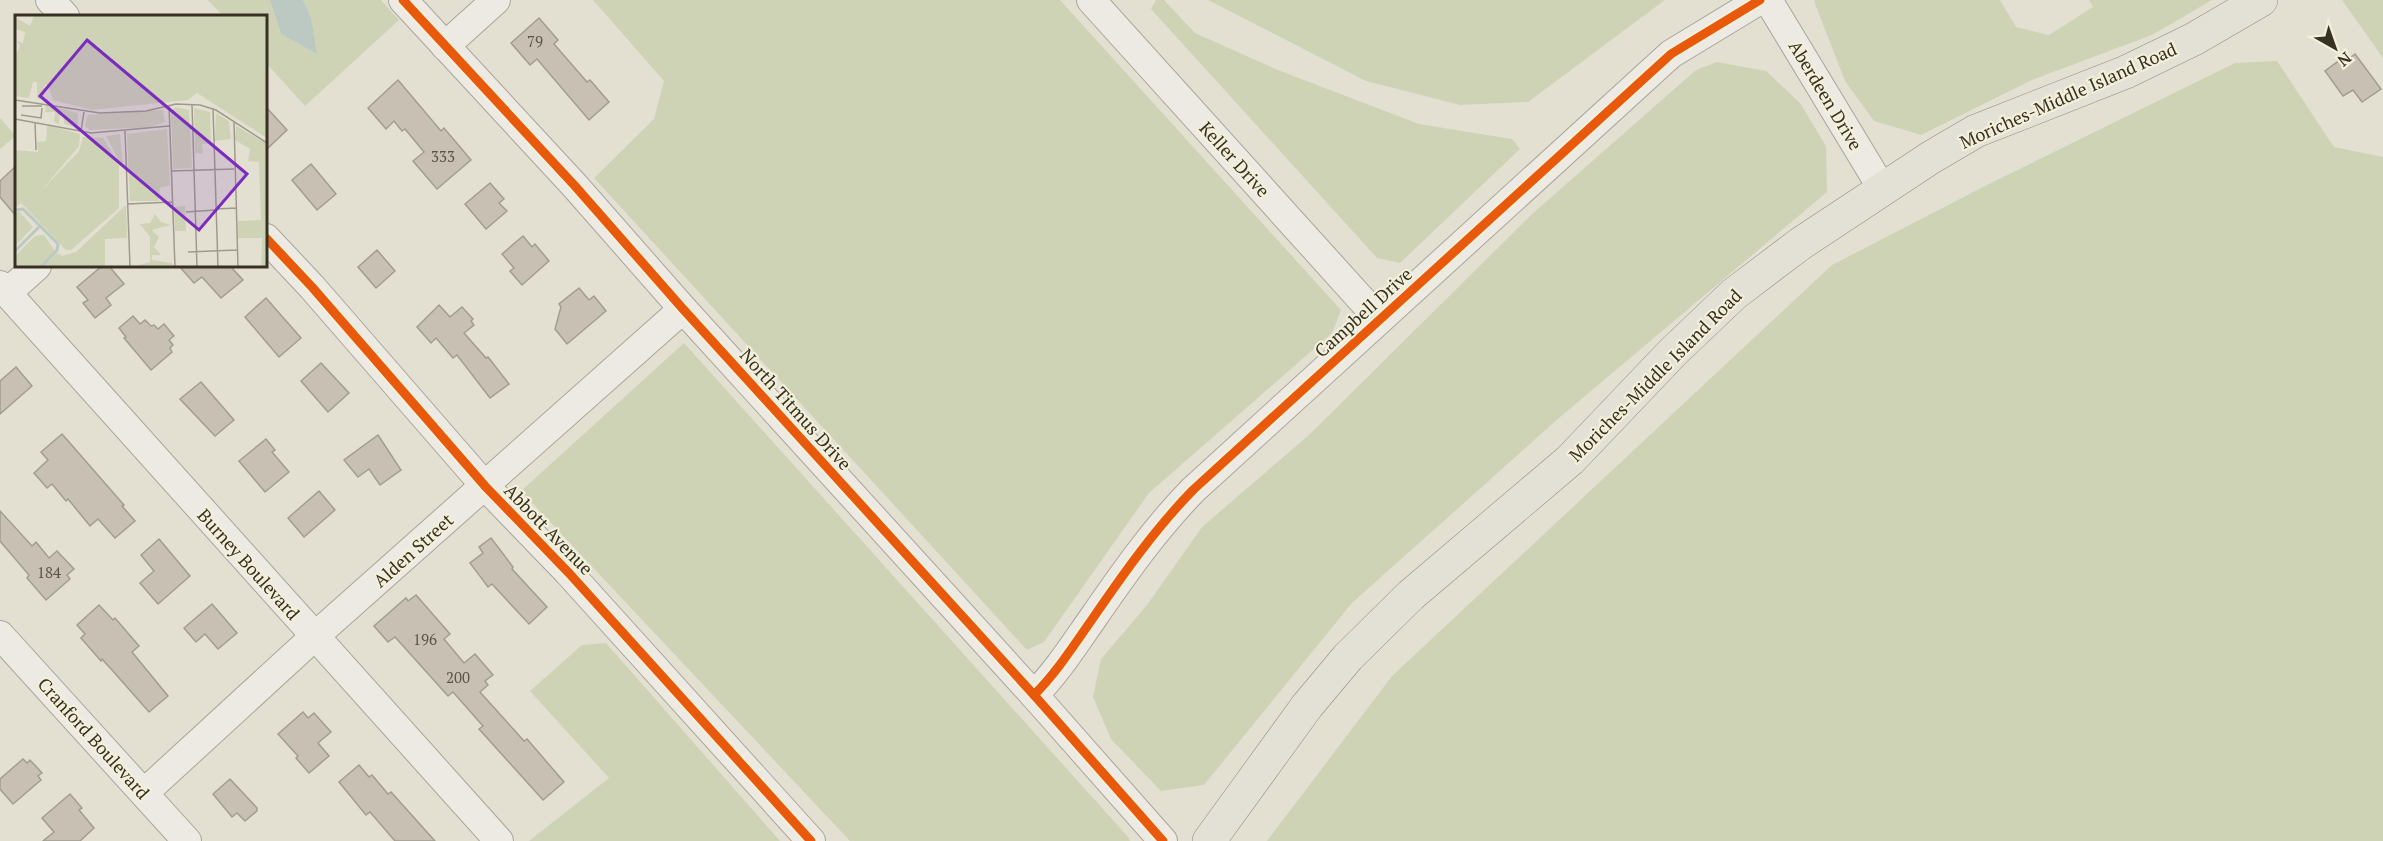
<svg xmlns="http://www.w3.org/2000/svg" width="2383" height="841" viewBox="0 0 2383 841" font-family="'PT Serif',serif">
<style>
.green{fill:#ced3b6}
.water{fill:#bcc9c3}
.building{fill:#c7c0b3;stroke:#a39d91;stroke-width:1.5}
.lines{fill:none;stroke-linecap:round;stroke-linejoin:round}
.minor-casing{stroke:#a9a59a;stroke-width:30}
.major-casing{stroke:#8f8b81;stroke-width:34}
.minor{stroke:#eceae2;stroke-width:28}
.major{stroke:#e3e1d5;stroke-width:33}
.cycleway-casing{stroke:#f2efda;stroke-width:13}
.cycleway{stroke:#e8590c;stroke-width:9}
.labels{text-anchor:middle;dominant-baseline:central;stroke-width:4.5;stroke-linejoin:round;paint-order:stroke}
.number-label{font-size:15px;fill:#5c5446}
.street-label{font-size:18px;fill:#383022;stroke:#f2efda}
.inset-river{fill:none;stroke:#bcc9c3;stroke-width:3}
.inset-road{fill:none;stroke:#9f9a8c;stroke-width:1.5}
.view{fill:#7b2cbf;fill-opacity:0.15;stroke:#7b2cbf;stroke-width:3}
.inset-edge{fill:none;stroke:#383022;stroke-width:3}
</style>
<rect width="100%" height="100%" fill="#e3e0d2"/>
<g class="green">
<polygon points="208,0 270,0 281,34 316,53 311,17 303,0 381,0 399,20 305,106 266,63 266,16 223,16"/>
<polygon points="593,0 1060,0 1341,310 1332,333 1149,493 1044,642 1027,650 594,178 654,119 664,81"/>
<polygon points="1156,0 1164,0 1195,33 1278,70 1419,124 1512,139 1520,149 1400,263 1377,258 1151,9"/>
<polygon points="1208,0 1665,0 1528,102 1460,105 1366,81"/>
<polygon points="1816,0 2000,0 2016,27 2049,35 2093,7 2089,0 2212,0 2152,35 2032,80 1921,135 1874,121 1845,81 1814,1"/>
<polygon points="2342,0 2383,0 2383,58"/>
<polygon points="2277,61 2334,147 2383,157 2383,841 1267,841 1392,676 1832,265 1987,185 2235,63"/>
<polygon points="1717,62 1766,71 1800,103 1826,146 1827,192 1559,418 1352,603 1204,785 1161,791 1111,739 1093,697 1101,659 1147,605 1202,527 1309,435 1531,215 1696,70"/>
<polygon points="0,118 16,136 0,149"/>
<polygon points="684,343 1129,838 1130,841 850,841 521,491"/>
<polygon points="606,643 780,841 529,841 609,778 530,691 582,645"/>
</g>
<polygon class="water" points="270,0 303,0 311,17 317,54 281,34"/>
<g class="building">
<polygon points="539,18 558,40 554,44 587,82 590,80 609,102 589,120 537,59 530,65 511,43"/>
<polygon points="2355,54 2381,89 2362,102 2353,90 2343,96 2325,71 2340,60 2342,64"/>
<polygon points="398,80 441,131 444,128 471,160 437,189 413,161 424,152 405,129 402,131 394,121 386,129 368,108"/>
<polygon points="266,107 287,130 266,150"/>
<polygon points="311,164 336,194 317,210 292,180"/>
<polygon points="16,166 16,216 0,197 0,181"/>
<polygon points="490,183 504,199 499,203 507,211 486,229 465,204"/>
<polygon points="523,236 532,247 535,244 549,261 522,285 510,271 514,268 502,254"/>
<polygon points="377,250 395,271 376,288 358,267"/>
<polygon points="102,266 109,266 124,284 106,298 111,305 95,318 83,303 88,300 77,287"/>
<polygon points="179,266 230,266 243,280 221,298 202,277 194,283"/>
<polygon points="579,288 589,300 594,296 606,311 567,344 555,329 561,307 559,304"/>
<polygon points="266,298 301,338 279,357 245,317"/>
<polygon points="439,305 450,317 462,307 473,319 471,321 474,325 464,333 486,358 488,357 509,384 490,398 457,355 453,358 436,338 431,343 417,327"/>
<polygon points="133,316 140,324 145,320 151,326 154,325 158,329 164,324 174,336 169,340 173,345 170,348 172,352 151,370 124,338 126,337 119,328"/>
<polygon points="321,363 349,393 328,412 301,381"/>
<polygon points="16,367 32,386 0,414 0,381"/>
<polygon points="201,382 234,420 215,436 180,399"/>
<polygon points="62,434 124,505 122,506 135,521 115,538 98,519 90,526 68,499 66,501 52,484 47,488 34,473 48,460 41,452"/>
<polygon points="378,435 401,470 380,485 369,469 358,477 344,460"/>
<polygon points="266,439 275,450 272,452 289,472 265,492 239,461"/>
<polygon points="319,491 335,510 304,537 288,518"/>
<polygon points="0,511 32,546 36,542 49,558 57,551 74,569 67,575 70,579 46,600 27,578 29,575 0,541"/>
<polygon points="491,538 513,567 512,569 547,607 529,624 492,584 488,587 470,563 483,553 479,547"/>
<polygon points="159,539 190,576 158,604 140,583 154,571 141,555"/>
<polygon points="416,595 450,634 444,639 464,663 475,654 493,675 485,681 488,685 480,692 524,741 527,739 564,782 543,800 479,729 483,726 453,692 448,696 395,637 388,642 374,626 406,598 408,601"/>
<polygon points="212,604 237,633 218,649 205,634 196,642 184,628"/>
<polygon points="99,605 113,620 115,618 139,646 132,652 168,696 149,712 112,670 102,659 101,661 81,638 85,634 77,625"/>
<polygon points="303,712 308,718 314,713 331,732 318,743 329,756 309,773 296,758 298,756 278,734"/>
<polygon points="23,759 27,763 30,760 42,773 38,776 41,780 13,804 0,789 0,779"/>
<polygon points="359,765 369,777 372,775 388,794 391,792 435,841 395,841 370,812 366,815 339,782"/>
<polygon points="230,779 257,808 257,811 245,821 237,813 232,817 213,794"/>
<polygon points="70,794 82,808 79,810 94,828 80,841 43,841 54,832 42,818"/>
</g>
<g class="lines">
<defs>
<g id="minor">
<polyline points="50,0 65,16"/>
<polyline points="403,0 575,186 683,309 1034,695 1163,841"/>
<polyline points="1091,0 1379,319"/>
<polyline points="1768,0 1883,190"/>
<polyline points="445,46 496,0"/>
<polyline points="266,238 312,287 485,486 568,572 811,841"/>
<polyline points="0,285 499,841"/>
<polyline points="7,293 37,266"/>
<polyline points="0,635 187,841"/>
<path d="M1034,695C1057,672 1074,645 1093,618C1124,573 1155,529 1193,490L1671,54L1760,0"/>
<polyline points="144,793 314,637 683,309"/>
</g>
<polyline id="major" points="1209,841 1307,706 1348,657 1411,595 1570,460 1673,352 1734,294 1800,244 1930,158 1976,131 2126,72 2194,39 2261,0"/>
</defs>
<use href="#minor" class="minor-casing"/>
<use href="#major" class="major-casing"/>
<use href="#minor" class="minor"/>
<use href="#major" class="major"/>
<defs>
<g id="cycleway">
<polyline points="403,0 575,186 683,309 1034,695 1163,841"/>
<polyline points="266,238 312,287 485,486 568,572 811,841"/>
<path d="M1034,695C1057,672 1074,645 1093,618C1124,573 1155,529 1193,490L1671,54L1760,0"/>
</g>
</defs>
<use href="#cycleway" class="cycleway-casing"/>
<use href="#cycleway" class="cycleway"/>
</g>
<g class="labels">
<g class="number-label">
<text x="535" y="41">79</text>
<text x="443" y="156">333</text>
<text x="49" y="572">184</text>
<text x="425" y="639">196</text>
<text x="458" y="677">200</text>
</g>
<g class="street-label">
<text transform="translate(1826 95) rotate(59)">Aberdeen Drive</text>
<text transform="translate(2068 95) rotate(-24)">Moriches-Middle Island Road</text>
<text transform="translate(1235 159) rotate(48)">Keller Drive</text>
<text transform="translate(1363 312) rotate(-42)">Campbell Drive</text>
<text transform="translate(1655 375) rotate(-45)">Moriches-Middle Island Road</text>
<text transform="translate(796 409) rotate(48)">North Titmus Drive</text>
<text transform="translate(549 529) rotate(46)">Abbott Avenue</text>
<text transform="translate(413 550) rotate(-42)">Alden Street</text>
<text transform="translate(249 564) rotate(48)">Burney Boulevard</text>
<text transform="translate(94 738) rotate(48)">Cranford Boulevard</text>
</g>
</g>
<g transform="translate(15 15)">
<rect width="252" height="252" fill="#e3e0d2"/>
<path d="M19,0H252V123L182,78L173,85L77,95L38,85L33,70L29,71L28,84H22V67H18L14,83L0,81V41L5,31L1,26L8,28L10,17L0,14V7L2,3L15,11ZM31,90L63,98V113L49,109V98H45L44,109L39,107L40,97H30ZM161,92L174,95L177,153L158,154L156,96ZM179,93L195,97L196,129H187L188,139L180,138ZM148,95L150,107L134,112L75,115L70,111L73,100ZM201,98L214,106L216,124L200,126ZM32,110L65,119L64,131L27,175L64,136L68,122L88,123L104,149V193L56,235H51L6,188L0,193V135L23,137L22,127L31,126ZM221,111L252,129V252H246L247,223H223V206L246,205L244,147L233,146L235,134L220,125ZM152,114L155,170L145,173L144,186H115L112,119ZM105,119L108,150L107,151L91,121ZM111,190L112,223L90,224V252H28L42,238L47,241L61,237ZM170,191L171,216H160L159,192ZM4,196L18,212L0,231V198ZM140,199L146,207L156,210L137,215L144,222L139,232L146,240H137V245L157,248L158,252H117L135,247V222L125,209L135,208ZM29,220L40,236L24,252H0V241L20,221Z" fill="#ced3b6"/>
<path class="inset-river" d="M0,195L8,194L43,229L42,235L26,252M0,236L25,211"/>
<path class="inset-road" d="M0,85L85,98L131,96L161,89L185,90L201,95L252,128M177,89L182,252M154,90L160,252M7,91H27M198,93L203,252M6,100L26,103L27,93M0,104L76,118L154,111M20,107L21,135M219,107L223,252M66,116L69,97M110,116L115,252M156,156L219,154M113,189L157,187M200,194L221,193M171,197L200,195M173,237L222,235"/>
<path class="view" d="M72,25L232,159L184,215L25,81Z"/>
<rect width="252" height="252" class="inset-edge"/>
</g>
<g transform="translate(2335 48) rotate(140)" stroke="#f2efda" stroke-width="4.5" paint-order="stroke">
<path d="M0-4.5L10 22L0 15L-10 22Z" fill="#383022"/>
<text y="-9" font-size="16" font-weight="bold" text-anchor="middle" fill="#383022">N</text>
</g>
</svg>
